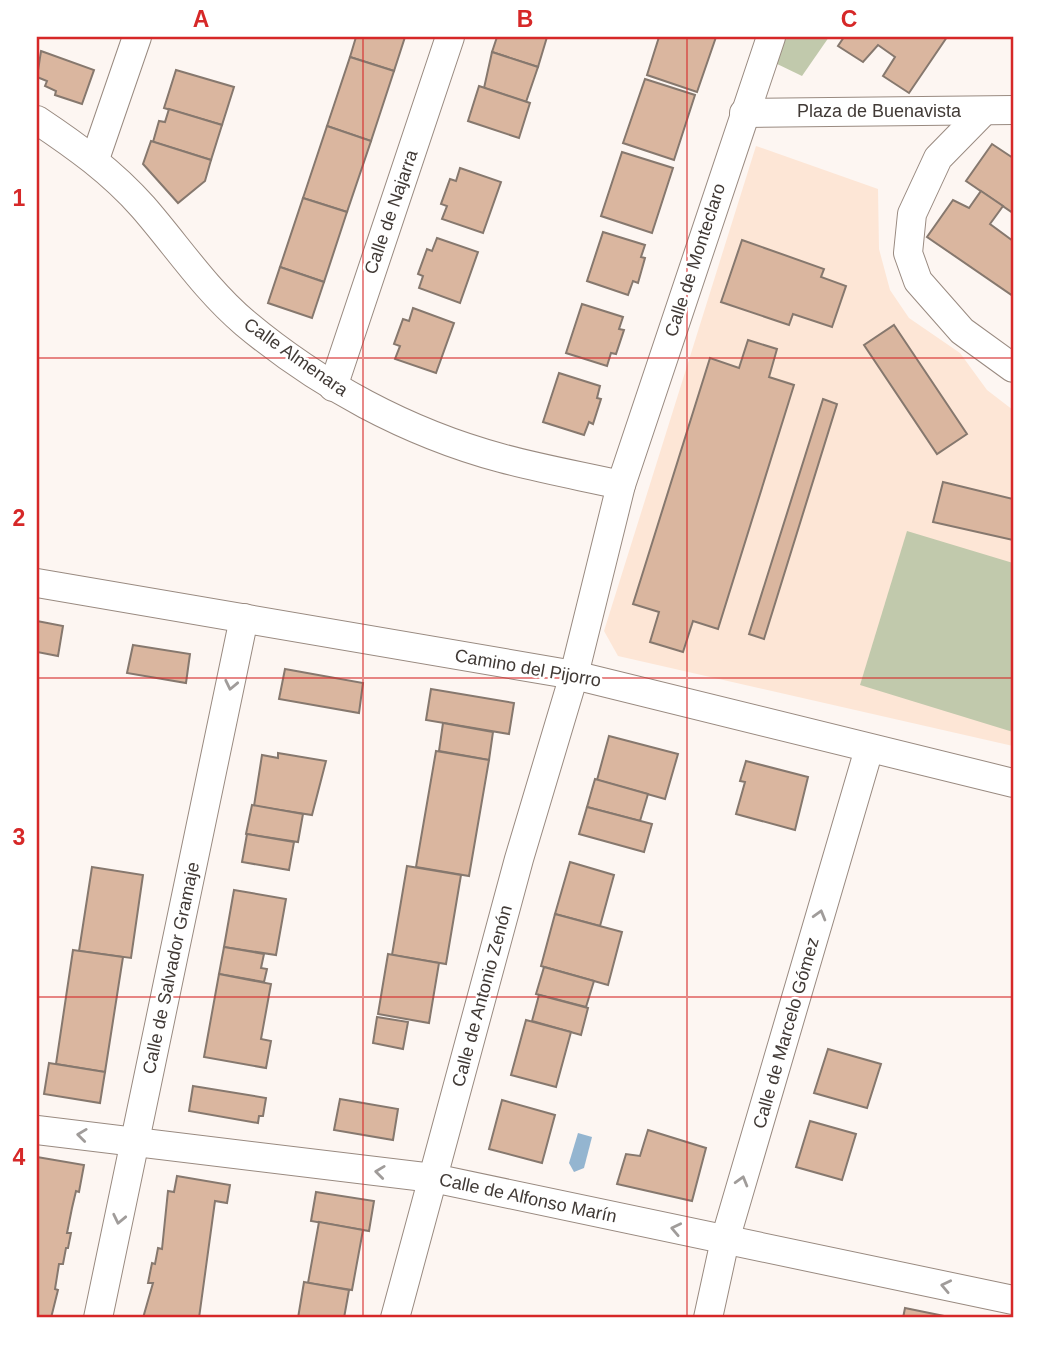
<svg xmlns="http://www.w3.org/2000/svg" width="1050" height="1355" viewBox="0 0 1050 1355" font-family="Helvetica,sans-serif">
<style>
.built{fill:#fde6d6}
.green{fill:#c1c9ac}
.water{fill:#94b5d0}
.building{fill:#dab69f;stroke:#86786e;stroke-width:2}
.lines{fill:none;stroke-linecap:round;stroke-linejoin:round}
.minor-casing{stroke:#998a80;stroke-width:30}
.minor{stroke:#fff;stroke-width:28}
.oneway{stroke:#a09c9a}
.grid{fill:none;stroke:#d62828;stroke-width:2;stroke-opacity:0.55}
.labels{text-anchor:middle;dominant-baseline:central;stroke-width:5;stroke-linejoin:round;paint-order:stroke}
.street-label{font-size:18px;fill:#413a36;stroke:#fff}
.neatline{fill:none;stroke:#d62828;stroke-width:2.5}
.grid-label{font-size:23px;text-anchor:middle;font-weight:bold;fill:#d62828}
</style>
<rect width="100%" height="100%" fill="#fdf6f2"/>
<polygon class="built" points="756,146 878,189 879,249 890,290 909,318 960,353 987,390 1013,410 1013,746 618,656 604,631"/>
<g class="green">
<polygon points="782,37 829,37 802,76 773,62"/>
<polygon points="907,531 1013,563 1013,732 860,685"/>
</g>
<polygon class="water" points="578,1133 592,1137 584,1168 574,1172 569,1163"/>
<g class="building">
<polygon points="356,37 405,37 394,71 350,57"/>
<polygon points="497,37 547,37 538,67 492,52"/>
<polygon points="659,37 716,37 697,92 647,75"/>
<polygon points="844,37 947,37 909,93 883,76 895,57 878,45 863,62 838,46"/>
<polygon points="41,51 94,70 82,104 55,95 56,91 45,86 47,81 37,77"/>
<polygon points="492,52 538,67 526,102 484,88"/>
<polygon points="350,57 394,71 371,141 327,126"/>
<polygon points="176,70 234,87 222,125 164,108"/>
<polygon points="645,79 695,95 674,160 623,143"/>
<polygon points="479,86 530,103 519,138 468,121"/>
<polygon points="169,109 222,125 211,160 153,142 159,121 165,122"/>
<polygon points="327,126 371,141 347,212 303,198"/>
<polygon points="151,141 211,160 205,181 178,203 143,164"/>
<polygon points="992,144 1013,158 1013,213 966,181"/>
<polygon points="622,152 673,168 652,233 601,216"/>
<polygon points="460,168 501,182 483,233 442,219 447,206 441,204 450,179 456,181"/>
<polygon points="981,191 1003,206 990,224 1013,241 1013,296 927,237 953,200 969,208"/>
<polygon points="303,198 347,212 324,282 280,267"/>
<polygon points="603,232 645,245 641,257 645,258 638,283 633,281 628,295 587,281"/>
<polygon points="437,238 478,252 460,303 419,288 423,276 418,274 427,249 432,251"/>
<polygon points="742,240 824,269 821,277 846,286 832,327 793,314 789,325 721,302"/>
<polygon points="280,267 324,282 312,318 268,303"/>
<polygon points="582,304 623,317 619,329 624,330 616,354 611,353 607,366 566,353"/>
<polygon points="413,308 454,323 436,373 395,359 400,346 394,344 403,319 409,321"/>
<polygon points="894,325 967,434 937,454 864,345"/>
<polygon points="748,340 777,349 769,377 794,385 718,629 693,621 683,652 650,642 659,612 633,604 710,358 739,368"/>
<polygon points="559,373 600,386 597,398 601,399 593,424 589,422 584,435 543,422"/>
<polygon points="823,399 837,404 764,639 749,634"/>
<polygon points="943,482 1013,499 1013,540 933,522"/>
<polygon points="37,621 63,626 58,656 37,652"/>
<polygon points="133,645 190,654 186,683 127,673"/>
<polygon points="285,669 363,683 359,713 279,699"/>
<polygon points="431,689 514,703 509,734 426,720"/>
<polygon points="443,723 493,732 489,760 439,751"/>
<polygon points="609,736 678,754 665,799 597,780"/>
<polygon points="436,751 489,760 469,876 416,867"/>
<polygon points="278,753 326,761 312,815 254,806 262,755 278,758"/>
<polygon points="746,761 808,777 795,830 736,814 745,782 740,781"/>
<polygon points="595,779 648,794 640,821 587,807"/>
<polygon points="252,805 303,814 298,842 246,834"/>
<polygon points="587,807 652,824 644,852 579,834"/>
<polygon points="247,834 294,842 289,870 242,862"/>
<polygon points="570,862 614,875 600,926 555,914"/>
<polygon points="407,866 461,875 446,964 392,955"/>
<polygon points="92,867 143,875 131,958 79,951"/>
<polygon points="234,890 286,899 276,955 224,947"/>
<polygon points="555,914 622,932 608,985 541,966"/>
<polygon points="224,947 264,954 261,968 267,969 264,982 219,974"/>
<polygon points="73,950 123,957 105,1072 56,1064"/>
<polygon points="388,954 439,963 429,1023 378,1014"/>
<polygon points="544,967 594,981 586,1007 536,994"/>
<polygon points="219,974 271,984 261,1039 271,1041 266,1068 204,1057"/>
<polygon points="539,995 588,1008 581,1035 532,1021"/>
<polygon points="377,1017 408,1022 403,1049 373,1043"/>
<polygon points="526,1020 571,1032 556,1087 511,1075"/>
<polygon points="828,1049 881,1064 867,1108 814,1093"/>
<polygon points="49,1063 105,1072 100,1103 44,1094"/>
<polygon points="193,1086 266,1098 263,1116 259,1116 258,1123 189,1111"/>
<polygon points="340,1099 398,1109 393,1140 334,1130"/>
<polygon points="502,1100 555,1115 542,1163 489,1149"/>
<polygon points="810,1121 856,1134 842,1180 796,1167"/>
<polygon points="648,1130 706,1148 692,1201 617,1184 626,1154 640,1156"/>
<polygon points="37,1157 84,1165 79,1192 76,1191 72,1208 67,1233 71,1233 68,1248 66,1248 63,1264 59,1264 55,1289 58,1290 51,1318 37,1318"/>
<polygon points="177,1176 230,1185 227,1203 215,1201 199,1318 143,1318 153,1283 148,1283 152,1263 155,1264 158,1248 162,1249 168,1191 174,1192"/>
<polygon points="316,1192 374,1201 369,1231 311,1221"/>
<polygon points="319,1222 363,1230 352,1290 308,1283"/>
<polygon points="304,1282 349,1290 344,1318 298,1318"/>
<polygon points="905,1308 954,1318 903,1318"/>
</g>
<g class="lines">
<defs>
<g id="minor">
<polyline points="984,111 938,158 912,214 908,253 918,281 962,331 1013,368"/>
<polyline points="744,113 1013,110"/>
<path d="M37,120C76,146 112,172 143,207C177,246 205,289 245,323C319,385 408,433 501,458C541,469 581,476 621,485"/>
<polyline points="95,159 137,37"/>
<polyline points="333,387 450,37"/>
<polyline points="37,583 574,675 1013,783"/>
<polyline points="37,1130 433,1178 1013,1300"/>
<polyline points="98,1318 244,618"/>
<polyline points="395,1318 519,859 574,675 621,485 771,37"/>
<polyline points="708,1318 725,1240 869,749"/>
</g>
</defs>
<use href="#minor" class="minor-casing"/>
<use href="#minor" class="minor"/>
</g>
<defs><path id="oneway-chevron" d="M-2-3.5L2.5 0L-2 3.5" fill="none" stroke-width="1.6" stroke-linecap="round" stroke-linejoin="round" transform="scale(1.75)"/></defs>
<g class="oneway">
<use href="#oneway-chevron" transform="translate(231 685) rotate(102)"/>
<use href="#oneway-chevron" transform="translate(820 915) rotate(-74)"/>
<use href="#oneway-chevron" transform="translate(82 1135) rotate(-173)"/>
<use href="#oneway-chevron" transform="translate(380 1172) rotate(-173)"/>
<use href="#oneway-chevron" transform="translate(742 1181) rotate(-74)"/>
<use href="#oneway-chevron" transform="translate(119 1219) rotate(102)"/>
<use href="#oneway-chevron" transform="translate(676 1229) rotate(-168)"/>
<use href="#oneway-chevron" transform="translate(946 1286) rotate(-168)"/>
</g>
<path class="grid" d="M363,37V1318M687,37V1318M37,358H1013M37,678H1013M37,997H1013"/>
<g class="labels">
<g class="street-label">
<text x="879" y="111">Plaza de Buenavista</text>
<text transform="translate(391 212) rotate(-71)">Calle de Najarra</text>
<text transform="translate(695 260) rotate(-72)">Calle de Monteclaro</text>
<text transform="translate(296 357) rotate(35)">Calle Almenara</text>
<text transform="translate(528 668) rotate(10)">Camino del Pijorro</text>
<text transform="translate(171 968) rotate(-78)">Calle de Salvador Gramaje</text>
<text transform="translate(482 996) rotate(-75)">Calle de Antonio Zenón</text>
<text transform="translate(786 1033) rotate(-74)">Calle de Marcelo Gómez</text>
<text transform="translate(528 1198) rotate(12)">Calle de Alfonso Marín</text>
</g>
</g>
<rect width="1050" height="1355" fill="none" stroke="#ffffff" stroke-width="77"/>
<rect x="38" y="38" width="974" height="1278" class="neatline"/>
<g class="grid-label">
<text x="201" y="27">A</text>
<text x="525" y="27">B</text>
<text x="849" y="27">C</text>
<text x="19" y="206">1</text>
<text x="19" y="526">2</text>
<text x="19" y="845">3</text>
<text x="19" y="1165">4</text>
</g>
</svg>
